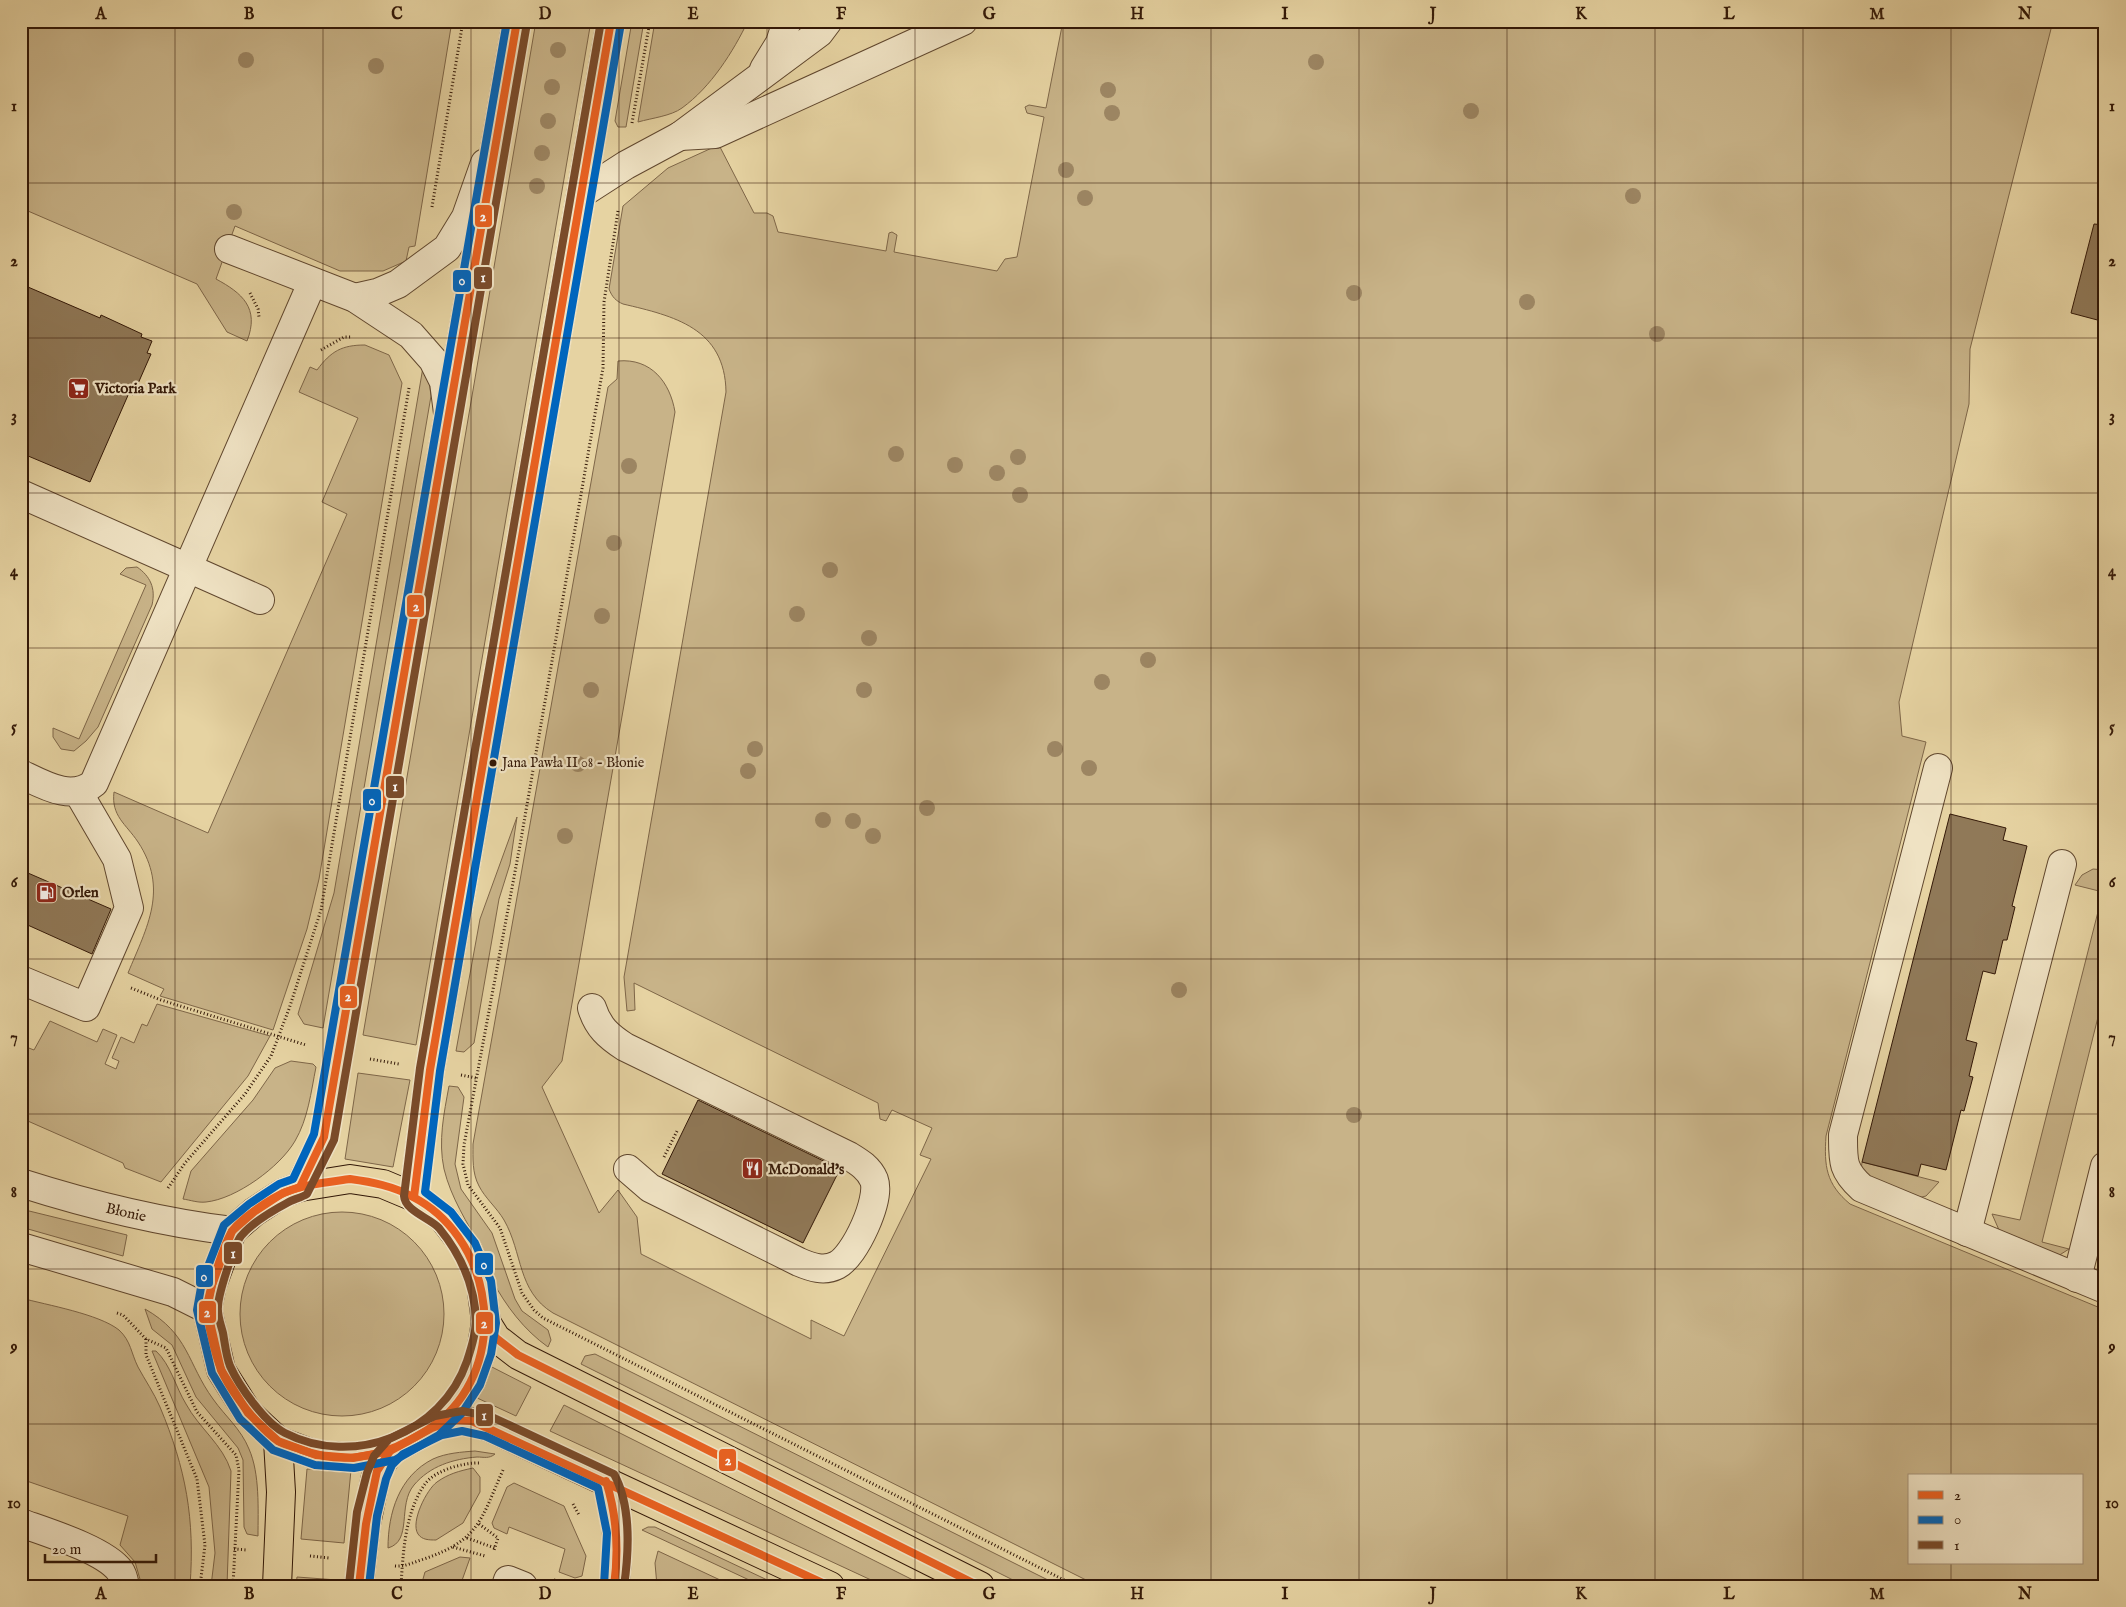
<svg xmlns="http://www.w3.org/2000/svg" width="2126" height="1607" viewBox="0 0 2126 1607" font-family="'IM FELL English',serif">
<style>
.green{fill:#c8b388;stroke:#7e6648;fill-rule:evenodd}
.building{fill:#907958;stroke:#331807}
.lines{fill:none;stroke-linecap:round;stroke-linejoin:round}
.minor-casing{stroke:#60472e;stroke-width:30}
.major-casing{stroke:#331807;stroke-width:30}
.path{stroke:#331807;stroke-width:3;stroke-dasharray:1 2.5;stroke-linecap:butt}
.minor{stroke:#efe2c3;stroke-width:28}
.major{stroke:#e6d3a2;stroke-width:28}
.bus-1-casing{stroke:#efe2c3;stroke-width:11}
.bus-2-casing{stroke:#efe2c3;stroke-width:11}
.bus-3-casing{stroke:#efe2c3;stroke-width:11}
.bus-1{stroke:#e86121;stroke-width:8}
.bus-2{stroke:#0065bd;stroke-width:8}
.bus-3{stroke:#7a4b2a;stroke-width:8}
.tree{fill:#9c8562}
.grid{fill:none;stroke:#331807;stroke-width:1;stroke-opacity:0.55}
.bus-dot{fill:#331807;stroke:#efe2c3;stroke-width:2}
.labels{text-anchor:middle;dominant-baseline:central;stroke-width:4.5;stroke-linejoin:round;paint-order:stroke}
.bus-label{font-size:14px;fill:#331807;stroke:#efe2c3;text-anchor:start}
.poi-label{font-size:15px;font-weight:bold;fill:#331807;stroke:#efe2c3;text-anchor:start}
.street-label{font-size:15px;fill:#331807;stroke:#efe2c3}
.line-badge{stroke:#efe2c3;stroke-width:2}
.badge-label{font-size:14px;text-anchor:middle;font-weight:bold;fill:#fff}
.neatline{fill:none;stroke:#331807;stroke-width:2}
.grid-label{font-size:16px;text-anchor:middle;font-weight:bold;fill:#331807}
</style>
<rect width="100%" height="100%" fill="#e6d3a2"/>
<filter id="stains"><feTurbulence type="fractalNoise" baseFrequency=".004" numOctaves="4"/><feColorMatrix values="0 0 0 0 .2 0 0 0 0 .09 0 0 0 0 .02 0 0 0 .5 -.17"/></filter>
<radialGradient id="worn" r=".72"><stop offset=".6" stop-color="#630" stop-opacity="0"/><stop offset="1" stop-color="#630" stop-opacity=".3"/></radialGradient>
<g class="green">
<path d="M21,21H452L415,246L409,247L406,261L383,271H340L235,226L216,279C242,293 260,308 247,341L227,332L197,284L21,208Z"/>
<polygon points="536,21 591,21 416,1045 363,1035"/>
<polygon points="632,21 644,21 626,127 618,127 615,121"/>
<path d="M655,21H748C733,52 711,87 682,108C671,116 652,118 638,122Z"/>
<path d="M1063,21H2053L1970,349L1969,404L1899,702L1902,736L1926,742L1826,1136C1824,1166 1826,1184 1850,1204L2105,1310V1586H1098L553,1313C517,1291 523,1253 504,1220C497,1208 485,1198 479,1186C472,1173 473,1158 473,1144L608,387L617,379L618,361C651,358 670,382 675,412L562,1061L542,1087L599,1213L618,1190L637,1217L641,1254L811,1339V1320L844,1336L931,1159L920,1155L932,1128L892,1110L886,1121L880,1119L878,1103L634,983L635,1010L627,1011L624,977L726,392C725,328 674,316 623,304C616,301 612,297 609,289L623,206L668,168L714,147H720L754,213H767L773,216L778,232L886,251L889,233L892,232L897,235L894,252L997,271L1005,259L1017,257L1044,117L1027,113L1025,107L1029,105L1046,108ZM1910,1476H2082V1563H1910Z"/>
<path d="M365,345L389,355L402,383L319,879L307,929L273,1030L160,996L164,989L128,973C147,927 169,889 138,842C126,824 111,816 114,792L208,833L347,514L322,502L358,418L299,392L310,367L317,370C331,351 342,345 365,345Z"/>
<polygon points="423,367 429,380 431,396 323,1028 304,1024 298,1014 334,893"/>
<path d="M137,567C150,576 156,588 152,605L98,727L86,741L74,751L61,749L53,737V728L79,739L146,585L120,574L126,568Z"/>
<polygon points="517,817 510,864 499,899 474,1043 464,1052 456,1051 480,919"/>
<polygon points="2093,869 2105,870 2105,989 2042,1242 2069,1249 2058,1256 1999,1230 1992,1214 2020,1220 2103,892 2075,885 2082,875"/>
<polygon points="157,1004 270,1036 248,1076 161,1182 125,1168 123,1163 21,1118 21,1045 34,1050 50,1021 97,1042 103,1029 117,1035 105,1064 116,1069 119,1061 112,1058 121,1037 134,1043 142,1024 147,1026"/>
<path d="M291,1061L313,1064L316,1067C311,1092 308,1119 295,1141C280,1167 236,1199 206,1202C198,1203 190,1200 183,1199L191,1171L253,1100L275,1068Z"/>
<polygon points="358,1073 410,1080 393,1167 345,1159"/>
<path d="M449,1086L458,1087L464,1097L455,1164L461,1189L492,1233L515,1299L522,1311L548,1330L551,1340L548,1347C524,1330 506,1306 492,1280C487,1270 486,1258 481,1248C467,1222 451,1198 444,1169C438,1141 444,1113 449,1086Z"/>
<polygon points="1862,1162 1939,1182 1926,1196 1918,1198 1876,1184 1861,1170"/>
<polygon points="21,1209 127,1235 123,1256 21,1227"/>
<circle cx="342" cy="1314" r="102"/>
<path d="M21,1298C47,1305 99,1314 119,1330C131,1341 131,1353 138,1367C145,1380 154,1393 160,1407C186,1469 195,1519 190,1586H142L135,1562L120,1545L128,1516L21,1479Z"/>
<path d="M145,1309C189,1334 187,1363 213,1399C225,1416 241,1429 249,1449C260,1474 258,1509 258,1536L247,1534L244,1527L243,1460L238,1448L196,1397L172,1345L152,1329Z"/>
<path d="M152,1351H156C171,1365 175,1386 186,1404C199,1428 223,1445 231,1471L227,1586H211L215,1553L209,1487Z"/>
<polygon points="595,1354 1060,1586 1025,1586 581,1364 585,1356"/>
<polygon points="488,1365 531,1387 516,1416 475,1397"/>
<polygon points="564,1405 925,1586 884,1586 550,1431"/>
<path d="M475,1451L495,1454C489,1459 484,1457 477,1457C453,1459 430,1466 414,1485C397,1505 413,1541 388,1548C388,1513 399,1476 433,1459C446,1453 462,1452 475,1451Z"/>
<path d="M473,1468L480,1477V1492L463,1523L436,1540C429,1540 422,1540 418,1534C410,1522 427,1489 437,1482C448,1474 459,1471 473,1468Z"/>
<polygon points="307,1469 351,1470 344,1543 301,1539"/>
<polygon points="514,1483 564,1506 586,1556 582,1576 575,1578 559,1572 565,1549 509,1527 507,1534 494,1528 492,1523 507,1487"/>
<polygon points="648,1527 655,1527 780,1586 762,1586 642,1530"/>
<polygon points="658,1551 733,1586 657,1586 655,1563"/>
<polygon points="460,1557 470,1558 460,1586 421,1586 425,1572"/>
<polygon points="297,1577 337,1580 336,1586 296,1586"/>
</g>
<g class="building">
<polygon points="2094,224 2105,225 2105,322 2071,313"/>
<polygon points="21,284 100,318 101,315 142,334 141,337 152,341 147,353 151,354 133,395 129,393 90,482 21,453"/>
<polygon points="1950,814 2006,828 2003,840 2027,846 2012,906 2015,907 2007,940 2003,940 1995,974 1983,971 1966,1040 1977,1043 1969,1076 1973,1077 1964,1111 1961,1110 1946,1170 1921,1164 1918,1176 1862,1162"/>
<polygon points="21,870 111,909 92,954 21,922"/>
<polygon points="698,1100 840,1169 803,1243 662,1174"/>
</g>
<g class="lines">
<defs>
<g id="minor">
<polyline points="764,69 780,43 787,21"/>
<polyline points="680,136 715,134 963,21"/>
<polyline points="581,194 626,165 680,136 819,33 828,21"/>
<polyline points="229,249 355,298 411,335 433,360 444,382 448,413"/>
<polyline points="355,298 377,293 398,284 447,248 466,217 485,163"/>
<polyline points="21,494 260,600"/>
<path d="M1938,768L1843,1135C1843,1161 1842,1170 1862,1188L2105,1289"/>
<path d="M21,774C44,785 72,802 94,783L312,283"/>
<polyline points="21,980 86,1007 129,908 117,859 78,792"/>
<path d="M592,1008C598,1027 608,1036 625,1047L849,1156C859,1162 869,1168 874,1180C881,1199 855,1256 837,1265C824,1272 811,1267 799,1262L650,1188L628,1169"/>
<path id="s1" d="M21,1183C90,1205 160,1222 232,1231"/>
<polyline points="1967,1232 2062,864"/>
<polyline points="21,1247 173,1292 207,1309"/>
<polyline points="2077,1278 2105,1166"/>
<path d="M606,1481C618,1515 620,1550 614,1586"/>
<path d="M21,1523C46,1532 105,1550 120,1571C123,1575 124,1581 125,1586"/>
<polyline points="506,1586 508,1580 523,1586"/>
</g>
<g id="major">
<polygon points="350,1179 383,1184 414,1197 444,1219 467,1249 481,1284 486,1322 481,1352 471,1381 454,1407 432,1428 390,1451 353,1458 316,1455 278,1441 248,1413 221,1370 207,1309 212,1285 232,1231 254,1212 283,1193 300,1187"/>
<polyline points="300,1187 324,1137 517,21"/>
<polyline points="414,1197 430,1070 611,21"/>
<polyline points="486,1322 496,1338 518,1355 980,1586"/>
<path d="M432,1428C456,1419 465,1419 489,1427L830,1586"/>
<polyline points="277,1586 281,1492 278,1441"/>
<polyline points="359,1586 366,1524 377,1471 390,1451"/>
</g>
</defs>
<use href="#minor" class="minor-casing"/>
<use href="#major" class="major-casing"/>
<g class="path">
<polyline points="632,123 650,21"/>
<polyline points="432,207 463,21"/>
<polyline points="618,211 604,302 603,368 520,845 464,1145 463,1164 468,1185 500,1228 522,1293 534,1310 543,1318 1076,1586"/>
<polyline points="250,293 258,309 259,317"/>
<polyline points="321,350 344,337 351,337"/>
<polyline points="131,988 161,1000 306,1045"/>
<polyline points="370,1059 399,1064"/>
<polyline points="461,1075 476,1078"/>
<polyline points="664,1157 677,1131"/>
<polyline points="168,1188 185,1163 245,1094 271,1056 289,1009 321,910 409,388"/>
<polyline points="117,1313 123,1315 146,1339 166,1348 197,1412 236,1455 239,1470 233,1586"/>
<polyline points="146,1339 146,1355 197,1479 205,1545 200,1586"/>
<polyline points="573,1504 579,1515"/>
<polyline points="479,1524 498,1538 494,1550"/>
<polyline points="467,1538 495,1548"/>
<polyline points="453,1547 485,1556"/>
<polyline points="234,1549 247,1550"/>
<polyline points="310,1556 329,1558"/>
<path d="M395,1566C405,1567 414,1562 424,1559C480,1540 481,1519 503,1470"/>
<polyline points="554,1580 576,1585 582,1584"/>
<path d="M401,1586C403,1553 405,1512 425,1484C435,1470 465,1462 481,1463"/>
</g>
<use href="#minor" class="minor"/>
<use href="#major" class="major"/>
<defs>
<g id="bus-1">
<path d="M350,1179C372,1182 393,1186 413,1197C487,1235 509,1344 453,1408C440,1423 425,1432 408,1441C376,1459 337,1463 302,1450C295,1447 284,1445 278,1441C259,1428 229,1390 221,1369C216,1357 207,1321 207,1309C207,1297 225,1240 233,1230C242,1218 271,1198 286,1192C306,1184 329,1182 350,1179Z"/>
<polyline points="300,1187 324,1137 517,21"/>
<polyline points="300,1187 283,1193 254,1212 232,1231 212,1285 207,1309 221,1370 248,1413 278,1441 316,1455 353,1458 390,1451 432,1428 454,1420 472,1421 829,1586"/>
<polyline points="414,1197 430,1070 611,21"/>
<polyline points="486,1322 496,1338 518,1355 979,1586"/>
<path d="M606,1481C617,1516 619,1550 614,1586"/>
<polyline points="359,1586 366,1524 377,1471 390,1451"/>
</g>
<g id="bus-2">
<polyline points="507,21 314,1134 293,1179 279,1184 249,1204 224,1225 202,1282 197,1310 212,1373 240,1419 273,1450 315,1465 354,1468 395,1460 439,1435 462,1413 480,1385 491,1354 496,1323 491,1281 475,1243 451,1212 425,1192 440,1071 621,23"/>
<polyline points="369,1586 377,1516 386,1479 392,1465 403,1454 442,1435 462,1431 485,1436 598,1488 607,1533 604,1585"/>
</g>
<g id="bus-3">
<path d="M527,23L334,1140L307,1194C301,1198 293,1199 287,1203C272,1211 252,1223 241,1236C234,1245 218,1295 218,1307C217,1315 221,1325 223,1333C225,1344 226,1356 230,1366C239,1386 265,1423 285,1433C353,1468 442,1434 467,1361C471,1349 476,1334 476,1321C475,1286 461,1255 439,1228C430,1218 405,1211 404,1196L420,1068L601,21"/>
<path d="M349,1585L357,1512L367,1473L374,1456L389,1439L435,1416L462,1411L492,1417L614,1474C631,1505 629,1552 624,1586"/>
</g>
</defs>
<use href="#bus-1" class="bus-1-casing"/>
<use href="#bus-2" class="bus-2-casing"/>
<use href="#bus-3" class="bus-3-casing"/>
<use href="#bus-1" class="bus-1"/>
<use href="#bus-2" class="bus-2"/>
<use href="#bus-3" class="bus-3"/>
</g>
<g class="tree">
<circle cx="558" cy="50" r="8"/>
<circle cx="246" cy="60" r="8"/>
<circle cx="1316" cy="62" r="8"/>
<circle cx="376" cy="66" r="8"/>
<circle cx="552" cy="87" r="8"/>
<circle cx="1108" cy="90" r="8"/>
<circle cx="1471" cy="111" r="8"/>
<circle cx="1112" cy="113" r="8"/>
<circle cx="548" cy="121" r="8"/>
<circle cx="542" cy="153" r="8"/>
<circle cx="1066" cy="170" r="8"/>
<circle cx="537" cy="186" r="8"/>
<circle cx="1633" cy="196" r="8"/>
<circle cx="1085" cy="198" r="8"/>
<circle cx="234" cy="212" r="8"/>
<circle cx="1354" cy="293" r="8"/>
<circle cx="1527" cy="302" r="8"/>
<circle cx="1657" cy="334" r="8"/>
<circle cx="896" cy="454" r="8"/>
<circle cx="1018" cy="457" r="8"/>
<circle cx="955" cy="465" r="8"/>
<circle cx="629" cy="466" r="8"/>
<circle cx="997" cy="473" r="8"/>
<circle cx="1020" cy="495" r="8"/>
<circle cx="614" cy="543" r="8"/>
<circle cx="830" cy="570" r="8"/>
<circle cx="797" cy="614" r="8"/>
<circle cx="602" cy="616" r="8"/>
<circle cx="869" cy="638" r="8"/>
<circle cx="1148" cy="660" r="8"/>
<circle cx="1102" cy="682" r="8"/>
<circle cx="591" cy="690" r="8"/>
<circle cx="864" cy="690" r="8"/>
<circle cx="755" cy="749" r="8"/>
<circle cx="1055" cy="749" r="8"/>
<circle cx="578" cy="764" r="8"/>
<circle cx="1089" cy="768" r="8"/>
<circle cx="748" cy="771" r="8"/>
<circle cx="927" cy="808" r="8"/>
<circle cx="823" cy="820" r="8"/>
<circle cx="853" cy="821" r="8"/>
<circle cx="565" cy="836" r="8"/>
<circle cx="873" cy="836" r="8"/>
<circle cx="1179" cy="990" r="8"/>
<circle cx="1354" cy="1115" r="8"/>
</g>
<path class="grid" d="M175,21V1586M323,21V1586M471,21V1586M619,21V1586M767,21V1586M915,21V1586M1063,21V1586M1211,21V1586M1359,21V1586M1507,21V1586M1655,21V1586M1803,21V1586M1951,21V1476M21,183H2105M21,338H2105M21,493H2105M21,648H2105M21,804H2105M21,959H2105M21,1114H2105M21,1269H2105M21,1424H2105M1951,1563V1586"/>
<defs>
<symbol id="supermarket-square" viewBox="-11 -11 22 22"><rect x="-9" y="-9" width="18" height="18" rx="4" fill="#8f2418" stroke="#efe2c3"/><path d="M-6-5.5h2.5l.6 2H6L4.5 2H-2.5L-4.4-4H-6ZM-1.5 3.2a1.3 1.3 0 1 0 .1 0ZM3 3.2a1.3 1.3 0 1 0 .1 0Z" fill="#fff"/></symbol>
<symbol id="fuel-square" viewBox="-11 -11 22 22"><rect x="-9" y="-9" width="18" height="18" rx="4" fill="#8f2418" stroke="#efe2c3"/><path d="M-5.5-6h7V0h2V4h1.3V-2.5L3-4.5l.8-.8L6-3V5H2.5V1h-1V6h-7ZM-4.2-4.7v3.2H.2V-4.7Z" fill="#fff"/></symbol>
<symbol id="restaurant-square" viewBox="-11 -11 22 22"><rect x="-9" y="-9" width="18" height="18" rx="4" fill="#8f2418" stroke="#efe2c3"/><path d="M-5-6h1v4h1v-4h1v4h1v-4h1v5L-1.5 .5V6h-2V.5L-5-1ZM5-6V6H3V1.5H1.5Q1.5-4 5-6Z" fill="#fff"/></symbol>
</defs>
<g fill-rule="evenodd">
<use href="#supermarket-square" x="66" y="376" width="25" height="25"/>
<use href="#fuel-square" x="34" y="880" width="25" height="25"/>
<use href="#restaurant-square" x="740" y="1156" width="25" height="25"/>
</g>
<circle class="bus-dot" cx="493" cy="763" r="4.5"/>
<g class="labels">
<g class="bus-label">
<text x="502" y="763">Jana Pawła II 08 - Błonie</text>
</g>
<g class="poi-label">
<text x="95" y="388">Victoria Park</text>
<text x="62" y="892">Orlen</text>
<text x="768" y="1169">McDonald's</text>
</g>
<g class="street-label">
<text stroke="none"><textPath href="#s1" startOffset="109">Błonie</textPath></text>
</g>
</g>
<g class="line-badge">
<rect x="474" y="204" width="19" height="24" rx="5" fill="#e86121"/>
<rect x="473" y="266" width="20" height="24" rx="5" fill="#7a4b2a"/>
<rect x="452" y="269" width="20" height="24" rx="5" fill="#0065bd"/>
<rect x="406" y="594" width="19" height="24" rx="5" fill="#e86121"/>
<rect x="385" y="775" width="20" height="24" rx="5" fill="#7a4b2a"/>
<rect x="362" y="788" width="20" height="24" rx="5" fill="#0065bd"/>
<rect x="339" y="985" width="19" height="24" rx="5" fill="#e86121"/>
<rect x="223" y="1241" width="20" height="24" rx="5" fill="#7a4b2a"/>
<rect x="474" y="1252" width="20" height="24" rx="5" fill="#0065bd"/>
<rect x="195" y="1264" width="19" height="24" rx="5" fill="#0065bd"/>
<rect x="198" y="1300" width="19" height="24" rx="5" fill="#e86121"/>
<rect x="475" y="1311" width="19" height="24" rx="5" fill="#e86121"/>
<rect x="475" y="1403" width="19" height="24" rx="5" fill="#7a4b2a"/>
<rect x="718" y="1448" width="19" height="24" rx="5" fill="#e86121"/>
</g>
<g class="badge-label">
<text x="483" y="221">2</text>
<text x="483" y="282">1</text>
<text x="462" y="285">0</text>
<text x="416" y="611">2</text>
<text x="395" y="791">1</text>
<text x="372" y="805">0</text>
<text x="348" y="1001">2</text>
<text x="233" y="1258">1</text>
<text x="484" y="1269">0</text>
<text x="204" y="1281">0</text>
<text x="207" y="1317">2</text>
<text x="484" y="1328">2</text>
<text x="484" y="1420">1</text>
<text x="728" y="1465">2</text>
</g>
<rect width="2126" height="1607" fill="none" stroke="#e6d3a2" stroke-width="55"/>
<rect x="1908" y="1474" width="175" height="90" fill="#efe2c3" stroke="#a49178"/>
<rect x="1918" y="1491" width="25" height="8" fill="#e86121" stroke="#a49178"/>
<text x="1954" y="1500" font-size="15" fill="#331807">2</text>
<rect x="1918" y="1516" width="25" height="8" fill="#0065bd" stroke="#a49178"/>
<text x="1954" y="1524" font-size="15" fill="#331807">0</text>
<rect x="1918" y="1541" width="25" height="8" fill="#7a4b2a" stroke="#a49178"/>
<text x="1954" y="1550" font-size="15" fill="#331807">1</text>
<path d="M45 1554v8h111v-8" fill="none" stroke="#331807" stroke-width="2.5"/>
<text x="52" y="1554" font-size="15" fill="#331807" stroke="#efe2c3" stroke-width="4" paint-order="stroke">20 m</text>
<rect x="28" y="28" width="2070" height="1552" class="neatline"/>
<g class="grid-label">
<text x="101" y="19">A</text>
<text x="249" y="19">B</text>
<text x="397" y="19">C</text>
<text x="545" y="19">D</text>
<text x="693" y="19">E</text>
<text x="841" y="19">F</text>
<text x="989" y="19">G</text>
<text x="1137" y="19">H</text>
<text x="1285" y="19">I</text>
<text x="1433" y="19">J</text>
<text x="1581" y="19">K</text>
<text x="1729" y="19">L</text>
<text x="1877" y="19">M</text>
<text x="2025" y="19">N</text>
<text x="14" y="111">1</text>
<text x="2112" y="111">1</text>
<text x="14" y="266">2</text>
<text x="2112" y="266">2</text>
<text x="14" y="421">3</text>
<text x="2112" y="421">3</text>
<text x="14" y="576">4</text>
<text x="2112" y="576">4</text>
<text x="14" y="732">5</text>
<text x="2112" y="732">5</text>
<text x="14" y="887">6</text>
<text x="2112" y="887">6</text>
<text x="14" y="1042">7</text>
<text x="2112" y="1042">7</text>
<text x="14" y="1197">8</text>
<text x="2112" y="1197">8</text>
<text x="14" y="1352">9</text>
<text x="2112" y="1352">9</text>
<text x="14" y="1508">10</text>
<text x="2112" y="1508">10</text>
<text x="101" y="1599">A</text>
<text x="249" y="1599">B</text>
<text x="397" y="1599">C</text>
<text x="545" y="1599">D</text>
<text x="693" y="1599">E</text>
<text x="841" y="1599">F</text>
<text x="989" y="1599">G</text>
<text x="1137" y="1599">H</text>
<text x="1285" y="1599">I</text>
<text x="1433" y="1599">J</text>
<text x="1581" y="1599">K</text>
<text x="1729" y="1599">L</text>
<text x="1877" y="1599">M</text>
<text x="2025" y="1599">N</text>
</g>
<rect width="100%" height="100%" filter="url(#stains)"/>
<rect width="100%" height="100%" fill="url(#worn)"/>
</svg>
